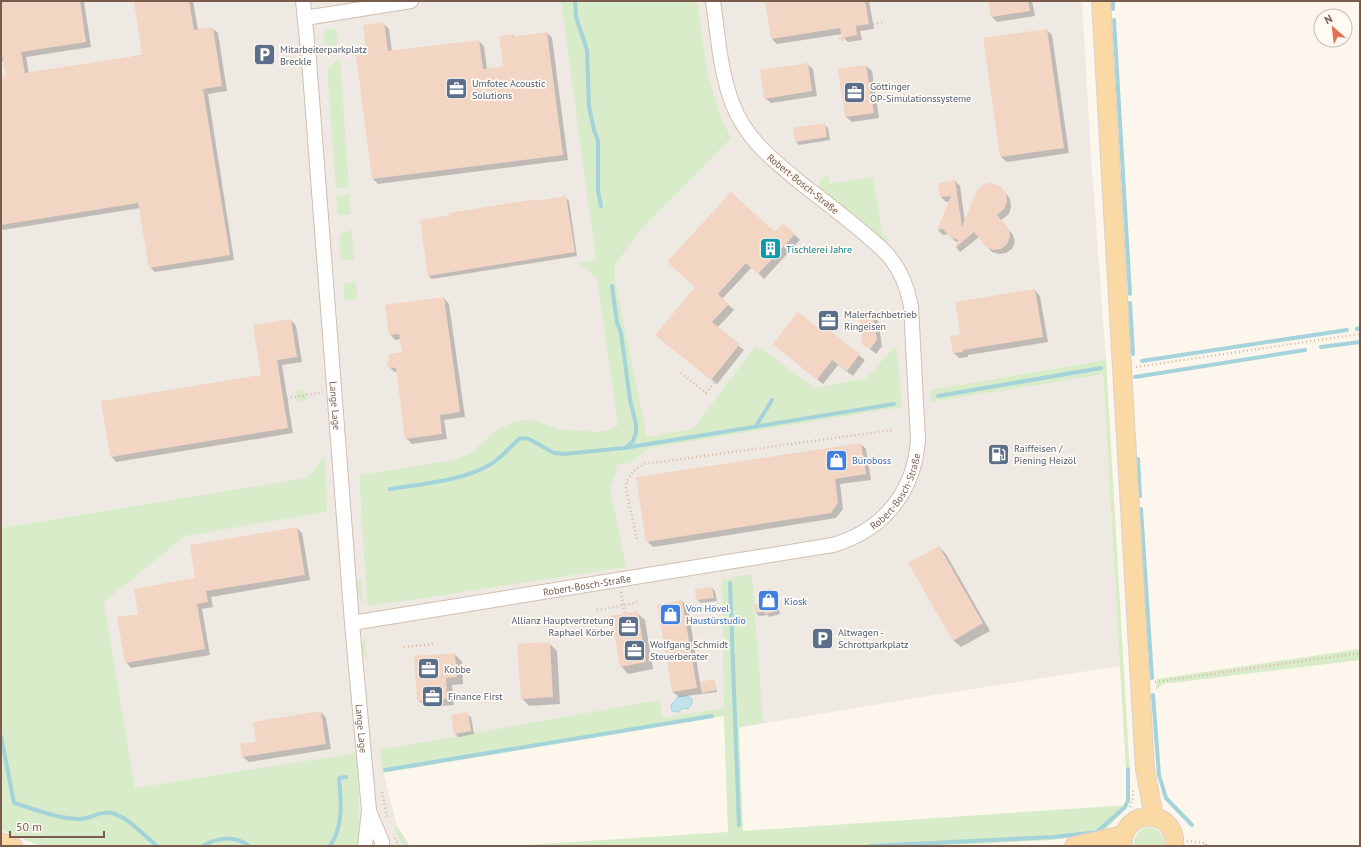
<svg xmlns="http://www.w3.org/2000/svg" width="1361" height="847" viewBox="0 0 1361 847" font-family="'PT Sans',sans-serif">
<style>
.industrial{fill:#efe9e4}
.green{fill:#d8ecc9}
.water{fill:#bfe3e8;stroke:#a5d3da}
.shadow{fill:#0003}
.lines{fill:none;stroke-linecap:round;stroke-linejoin:round}
.stream{stroke:#a5d3da;stroke-width:4}
.building{fill:#f3d5c3}
.minor-casing{stroke:#d1beb0;stroke-width:16}
.major-casing{stroke:#dad1cd;stroke-width:20}
.path{stroke:#d9b8a5;stroke-width:2.5;stroke-dasharray:1 3;stroke-linecap:butt}
.minor{stroke:#fff;stroke-width:14}
.major{stroke:#fbd9a5;stroke-width:18}
.labels{text-anchor:middle;dominant-baseline:central;stroke-width:3.5;stroke-linejoin:round;paint-order:stroke}
.service-label{font-size:10px;fill:#4e5e75;stroke:#fffaf3;text-anchor:start}
.street-label{font-size:10px;fill:#7a5c4d;stroke:#fffaf3}
.culture-label{font-size:10px;fill:#0d838f;stroke:#fffaf3;text-anchor:start}
.shop-label{font-size:10px;fill:#366cbe;stroke:#fffaf3;text-anchor:start}
</style>
<rect width="100%" height="100%" fill="#fdf6ec"/>
<polygon class="industrial" points="1,1 1082,1 1091,156 1107,373 1103,374 1120,666 921,697 725,730 723,708 382,767 397,826 395,829 403,846 41,846 1,830"/>
<g class="green">
<polygon points="561,1 697,1 708,75 721,118 731,138 638,233 615,265 615,280 647,437 693,429 756,345 815,388 867,378 893,348 897,348 902,407 649,448 631,463 616,465 617,470 610,487 626,567 370,606 367,602 359,475 453,460 471,453 492,434 503,427 514,422 525,420 537,421 558,429 598,432 608,430 618,426 597,279 579,263 596,260"/>
<polygon points="336,29 338,44 325,49 324,34 326,30"/>
<polygon points="340,59 349,187 336,189 327,68"/>
<polygon points="828,175 830,184 873,177 882,233 890,241 885,242 820,190 819,183 824,176"/>
<polygon points="349,194 351,215 338,215 336,196"/>
<polygon points="352,230 354,260 341,260 339,234"/>
<polygon points="356,281 357,299 345,301 343,284"/>
<path d="M1106,360L1130,776C1130,788 1131,798 1126,809L1102,833L1097,835L1050,840L933,846H510L728,832L724,716L383,773L380,750L659,700L663,718L724,708L722,580L752,574L763,723L739,727L743,831L1128,805L1103,374L931,402L930,390Z"/>
<polygon points="305,389 307,401 297,402 295,391"/>
<polygon points="325,456 327,512 185,536 104,602 135,788 356,753 359,795 358,846 41,846 1,830 1,528 307,478"/>
<polygon points="361,578 363,604 358,595 356,583"/>
<polygon points="365,636 367,658 361,653 363,641"/>
<polygon points="1360,649 1360,660 1163,684 1156,690 1157,679"/>
<polygon points="397,826 410,846 403,846 394,829"/>
<path d="M1150,827C1160,829 1165,836 1164,846H1134C1133,835 1139,828 1150,827Z"/>
</g>
<path class="water" d="M687,696L692,699C693,704 691,706 687,709L683,708L678,712L672,711L671,705L676,700L677,697Z"/>
<g class="shadow">
<polygon points="1,1 84,1 91,47 26,57 29,74 143,55 135,1 193,1 198,30 212,28 218,33 227,91 208,94 234,260 155,272 150,267 140,208 3,230 1,228 1,78 7,77 4,61 1,61"/>
<polygon points="766,1 869,1 874,29 860,31 862,40 848,42 843,37 842,34 777,44 772,39"/>
<polygon points="989,1 1032,1 1035,16 997,22 992,17"/>
<polygon points="383,23 389,29 392,52 479,41 484,46 487,69 504,67 513,35 515,37 547,33 552,38 568,160 378,184 373,179 369,55"/>
<polygon points="1047,30 1052,35 1069,153 1007,162 1001,157"/>
<polygon points="807,64 813,69 817,96 771,103 765,98"/>
<polygon points="866,66 872,71 879,118 852,122 846,117 839,70"/>
<polygon points="824,124 828,128 830,140 799,145 796,142"/>
<polygon points="955,181 960,186 965,222 1005,192 1010,199 1011,207 1009,214 1001,220 1013,235 1015,242 1012,249 1006,253 999,254 992,252 979,237 960,252 956,247 958,242 955,241 948,234 943,235 938,230 950,201 946,202 941,197"/>
<polygon points="565,197 569,201 577,256 432,279 429,276 537,200 538,202"/>
<polygon points="783,224 800,240 764,279 752,267 722,299 734,310 717,328 744,350 717,384 662,340"/>
<polygon points="1035,290 1040,296 1048,342 968,355 968,357 959,358 954,353 951,337 961,336"/>
<polygon points="444,298 449,304 465,417 444,420 447,439 412,444 406,438 397,372 394,372 389,366 403,353 401,339 395,340 390,334"/>
<polygon points="872,315 878,321 882,346 876,354 863,343"/>
<polygon points="291,320 296,326 302,362 282,365 293,433 116,462 111,456 262,376"/>
<polygon points="821,326 865,360 853,376 838,365 823,384 780,349 818,330"/>
<polygon points="861,444 866,449 871,480 840,484 843,509 836,518 653,547 647,541"/>
<polygon points="1004,449 1005,450 1006,460 995,461 993,459"/>
<polygon points="297,528 302,533 310,580 211,597 213,607 202,609 210,655 131,668 126,662 139,615 196,579"/>
<polygon points="939,547 946,554 990,631 961,647 953,640"/>
<polygon points="712,588 715,591 717,601 701,603 697,600"/>
<polygon points="771,590 774,593 780,614 769,617 768,615 759,616 756,613 755,605 764,604"/>
<polygon points="682,601 688,607 700,683 714,680 717,692 679,697 673,692"/>
<polygon points="637,613 645,620 653,669 628,674 621,666"/>
<polygon points="549,643 557,651 560,704 529,706 522,698"/>
<polygon points="455,654 462,662 463,684 452,685 454,705 425,707 418,700"/>
<polygon points="321,712 326,718 331,749 249,762 243,757 242,745 257,743"/>
<polygon points="467,714 471,717 474,734 459,737 455,734"/>
</g>
<g class="lines">
<g class="stream">
<polyline points="575,1 576,17 587,50 589,107 594,130 598,141 598,191 601,206"/>
<polyline points="1113,1 1113,9"/>
<polyline points="1114,20 1130,294"/>
<polyline points="612,286 617,322 621,333 630,400 636,424 636,433 633,441 626,448"/>
<polyline points="1130,303 1133,354"/>
<polyline points="1357,329 1360,328"/>
<polyline points="1321,347 1360,342"/>
<polyline points="1142,361 1347,330"/>
<polyline points="1135,377 1305,350"/>
<polyline points="938,396 1101,368"/>
<polyline points="756,426 772,400"/>
<polyline points="1138,459 1140,496"/>
<path d="M390,489C422,484 463,481 491,464C501,458 510,447 519,439L523,438L529,439L554,453L564,454L624,448L894,404"/>
<polyline points="1141,509 1152,678"/>
<polyline points="730,583 739,825"/>
<polyline points="1153,695 1159,775 1166,798 1192,825"/>
<path d="M1,736L14,803C34,809 59,819 80,819C92,819 101,809 115,814C131,820 144,836 157,846"/>
<polyline points="385,770 712,716"/>
<path d="M203,846C218,837 235,835 249,846"/>
<path d="M330,846C344,826 341,801 339,778L346,777"/>
<polyline points="870,846 1054,837 1097,832 1125,807 1128,800 1128,769"/>
</g>
</g>
<g class="building">
<polygon points="1,1 80,1 86,42 21,52 25,73 142,55 134,1 189,1 194,30 213,27 222,86 203,89 230,255 149,268 138,203 1,225 1,77 6,76 2,55 1,55"/>
<polygon points="765,1 865,1 869,24 856,26 857,35 842,38 840,28 771,39"/>
<polygon points="988,1 1028,1 1030,11 991,17"/>
<polygon points="384,22 388,51 479,40 483,69 503,66 499,36 513,34 513,37 547,32 563,155 372,179 356,55 367,54 363,25"/>
<polygon points="1047,29 1064,148 1000,157 983,38"/>
<polygon points="808,63 812,91 764,99 760,70"/>
<polygon points="866,65 874,113 845,117 838,69"/>
<polygon points="825,123 827,137 795,142 793,128"/>
<polygon points="955,180 962,227 977,190 984,184 992,183 1000,186 1006,193 1007,201 1004,209 997,215 1009,229 1010,236 1007,244 1001,249 993,250 986,247 974,232 955,248 958,240 949,236 943,229 937,230 951,196 940,197 938,183"/>
<polygon points="731,192 775,232 783,223 795,234 758,274 746,263 718,294 729,304 712,322 740,344 711,380 655,335 695,287 667,262"/>
<polygon points="566,196 575,252 428,276 420,220 449,215 449,213 537,199 537,201"/>
<polygon points="1035,289 1043,337 963,350 963,352 953,353 950,336 960,335 955,302"/>
<polygon points="444,297 460,412 440,415 442,434 405,439 396,368 387,367 389,354 402,352 399,334 389,335 385,305"/>
<polygon points="865,311 873,314 877,340 870,349 862,344 859,317"/>
<polygon points="798,312 818,328 821,324 860,354 847,371 832,360 817,380 773,344"/>
<polygon points="291,319 297,357 277,360 288,428 110,457 101,401 261,375 253,325"/>
<polygon points="861,443 866,474 835,479 838,503 831,513 646,542 636,477"/>
<polygon points="1004,448 1005,459 992,460 992,449"/>
<polygon points="297,527 305,575 206,591 208,602 197,604 205,649 125,663 117,617 138,614 134,589 195,578 190,545"/>
<polygon points="939,546 983,623 953,641 908,563"/>
<polygon points="712,587 714,598 696,600 695,589"/>
<polygon points="771,588 777,611 765,614 765,612 755,613 754,604 762,603 760,591"/>
<polygon points="682,600 697,688 672,692 657,605"/>
<polygon points="638,611 646,662 620,667 611,616"/>
<polygon points="550,642 553,697 521,699 517,644"/>
<polygon points="455,653 457,677 446,678 447,699 417,701 414,656"/>
<polygon points="714,679 716,690 702,693 700,682"/>
<polygon points="321,711 326,744 242,757 240,744 256,742 253,722"/>
<polygon points="468,712 471,731 454,734 451,715"/>
</g>
<g class="lines">
<defs>
<g id="minor">
<path id="s1" d="M303,1L309,60L352,623L369,810L365,846"/>
<polyline points="305,18 411,1"/>
<path id="s2" d="M352,623L833,545C883,530 914,493 918,440L911,306C907,285 899,266 884,251C859,227 829,205 802,184C774,161 746,139 733,105C720,73 718,35 713,1"/>
<polyline points="369,811 382,842 382,846"/>
</g>
<g id="major">
<polyline points="1101,1 1145,769 1154,817"/>
<polyline points="1,842 13,846"/>
<polyline points="1074,846 1123,835"/>
<path d="M1123,846C1120,807 1178,807 1174,846"/>
</g>
</defs>
<use href="#minor" class="minor-casing"/>
<use href="#major" class="major-casing"/>
<g class="path">
<polyline points="839,34 840,40 859,37 857,27 884,22"/>
<polyline points="1136,367 1360,334"/>
<polyline points="681,373 706,393 743,347"/>
<polyline points="283,399 323,392"/>
<path d="M637,539L626,490C626,477 634,469 645,464L893,430"/>
<polyline points="621,592 625,614"/>
<polyline points="597,610 636,603 636,600 638,600"/>
<polyline points="404,647 435,644"/>
<polyline points="1155,682 1360,653"/>
<polyline points="382,792 387,818"/>
<polyline points="1130,807 1133,798 1133,790"/>
<polyline points="395,838 399,846"/>
<polyline points="1187,841 1206,843 1206,846"/>
</g>
<use href="#minor" class="minor"/>
<use href="#major" class="major"/>
</g>
<defs>
<symbol id="parking-square" viewBox="-11 -11 22 22"><rect x="-9" y="-9" width="18" height="18" rx="4" fill="#5c6f8a" stroke="#fffaf3"/><path d="M-3.5-5.5H1a3.5 3.5 0 0 1 0 7H-1V5.5H-3.5ZM-1-3.4V-.6H.8a1.4 1.4 0 0 0 0-2.8Z" fill="#fff"/></symbol>
<symbol id="office-square" viewBox="-11 -11 22 22"><rect x="-9" y="-9" width="18" height="18" rx="4" fill="#5c6f8a" stroke="#fffaf3"/><path d="M-6-3h4V-5.5h4V-3h4V5H-6ZM-1-4.5V-3h2v-1.5ZM-6 0V1H6V0Z" fill="#fff"/></symbol>
<symbol id="building-square" viewBox="-11 -11 22 22"><rect x="-9" y="-9" width="18" height="18" rx="4" fill="#0f9aa8" stroke="#fffaf3"/><path d="M-4-6H4V6H1V3H-1V6H-4ZM-2.5-4.3h1.7v1.8h-1.7ZM.8-4.3h1.7v1.8H.8ZM-2.5-1h1.7V.8h-1.7ZM.8-1h1.7V.8H.8Z" fill="#fff"/></symbol>
<symbol id="fuel-square" viewBox="-11 -11 22 22"><rect x="-9" y="-9" width="18" height="18" rx="4" fill="#5c6f8a" stroke="#fffaf3"/><path d="M-5.5-6h7V0h2V4h1.3V-2.5L3-4.5l.8-.8L6-3V5H2.5V1h-1V6h-7ZM-4.2-4.7v3.2H.2V-4.7Z" fill="#fff"/></symbol>
<symbol id="shop-square" viewBox="-11 -11 22 22"><rect x="-9" y="-9" width="18" height="18" rx="4" fill="#3f7fe0" stroke="#fffaf3"/><path d="M-5-2.5h2.3a2.7 3.5 0 0 1 5.4 0H5L5.5 6h-11ZM-1.5-2.5h3a1.5 2.3 0 0 0-3 0Z" fill="#fff"/></symbol>
</defs>
<g fill-rule="evenodd">
<use href="#parking-square" x="252" y="42" width="25" height="25"/>
<use href="#office-square" x="444" y="76" width="25" height="25"/>
<use href="#office-square" x="842" y="80" width="25" height="25"/>
<use href="#building-square" x="758" y="236" width="25" height="25"/>
<use href="#office-square" x="816" y="308" width="25" height="25"/>
<use href="#fuel-square" x="986" y="442" width="25" height="25"/>
<use href="#shop-square" x="824" y="448" width="25" height="25"/>
<use href="#shop-square" x="756" y="588" width="25" height="25"/>
<use href="#shop-square" x="658" y="602" width="25" height="25"/>
<use href="#office-square" x="616" y="614" width="25" height="25"/>
<use href="#parking-square" x="810" y="626" width="25" height="25"/>
<use href="#office-square" x="622" y="638" width="25" height="25"/>
<use href="#office-square" x="416" y="656" width="25" height="25"/>
<use href="#office-square" x="420" y="684" width="25" height="25"/>
</g>
<g class="labels">
<g class="service-label">
<text x="280" y="49">Mitarbeiterparkplatz<tspan x="280" dy="12">Breckle</tspan></text>
<text x="472" y="83">Umfotec Acoustic<tspan x="472" dy="12">Solutions</tspan></text>
<text x="870" y="86">Göttinger<tspan x="870" dy="12">OP-Simulationssysteme</tspan></text>
<text x="844" y="314">Malerfachbetrieb<tspan x="844" dy="12">Ringeisen</tspan></text>
<text x="1014" y="448">Raiffeisen /<tspan x="1014" dy="12">Piening Heizöl</tspan></text>
<text x="614" y="620" text-anchor="end">Allianz Hauptvertretung<tspan x="614" dy="12">Raphael Körber</tspan></text>
<text x="838" y="632">Altwagen -<tspan x="838" dy="12">Schrottparkplatz</tspan></text>
<text x="650" y="644">Wolfgang Schmidt<tspan x="650" dy="12">Steuerberater</tspan></text>
<text x="444" y="669">Kobbe</text>
<text x="448" y="696">Finance First</text>
</g>
<g class="street-label">
<text transform="translate(803 184) rotate(39)">Robert-Bosch-Straße</text>
<text stroke="none"><textPath href="#s1" startOffset="406">Lange Lage</textPath></text>
<text stroke="none"><textPath href="#s2" startOffset="574">Robert-Bosch-Straße</textPath></text>
<text stroke="none"><textPath href="#s2" startOffset="238">Robert-Bosch-Straße</textPath></text>
<text stroke="none"><textPath href="#s1" startOffset="730">Lange Lage</textPath></text>
</g>
<g class="culture-label">
<text x="786" y="249">Tischlerei Jahre</text>
</g>
<g class="shop-label">
<text x="852" y="460">Büroboss</text>
<text x="784" y="601">Kiosk</text>
<text x="686" y="608">Von Hövel<tspan x="686" dy="12">Haustürstudio</tspan></text>
</g>
</g>
<rect width="1361" height="847" fill="none" stroke="#7a5c4d" stroke-width="4"/>
<g transform="translate(1333 28) rotate(332)"><circle r="19" fill="#fffaf3" stroke="#cabbb1"/>
<path d="M0-3L7 15L0 10L-7 15Z" fill="#e76f51"/>
<text y="-6" font-size="11" font-weight="bold" text-anchor="middle" fill="#7a5c4d">N</text>
</g>
<path d="M10 831v6h94v-6" fill="none" stroke="#7a5c4d" stroke-width="2"/>
<text x="16" y="831" font-size="12" fill="#7a5c4d" stroke="#fffaf3" stroke-width="3" paint-order="stroke">50 m</text>
</svg>
